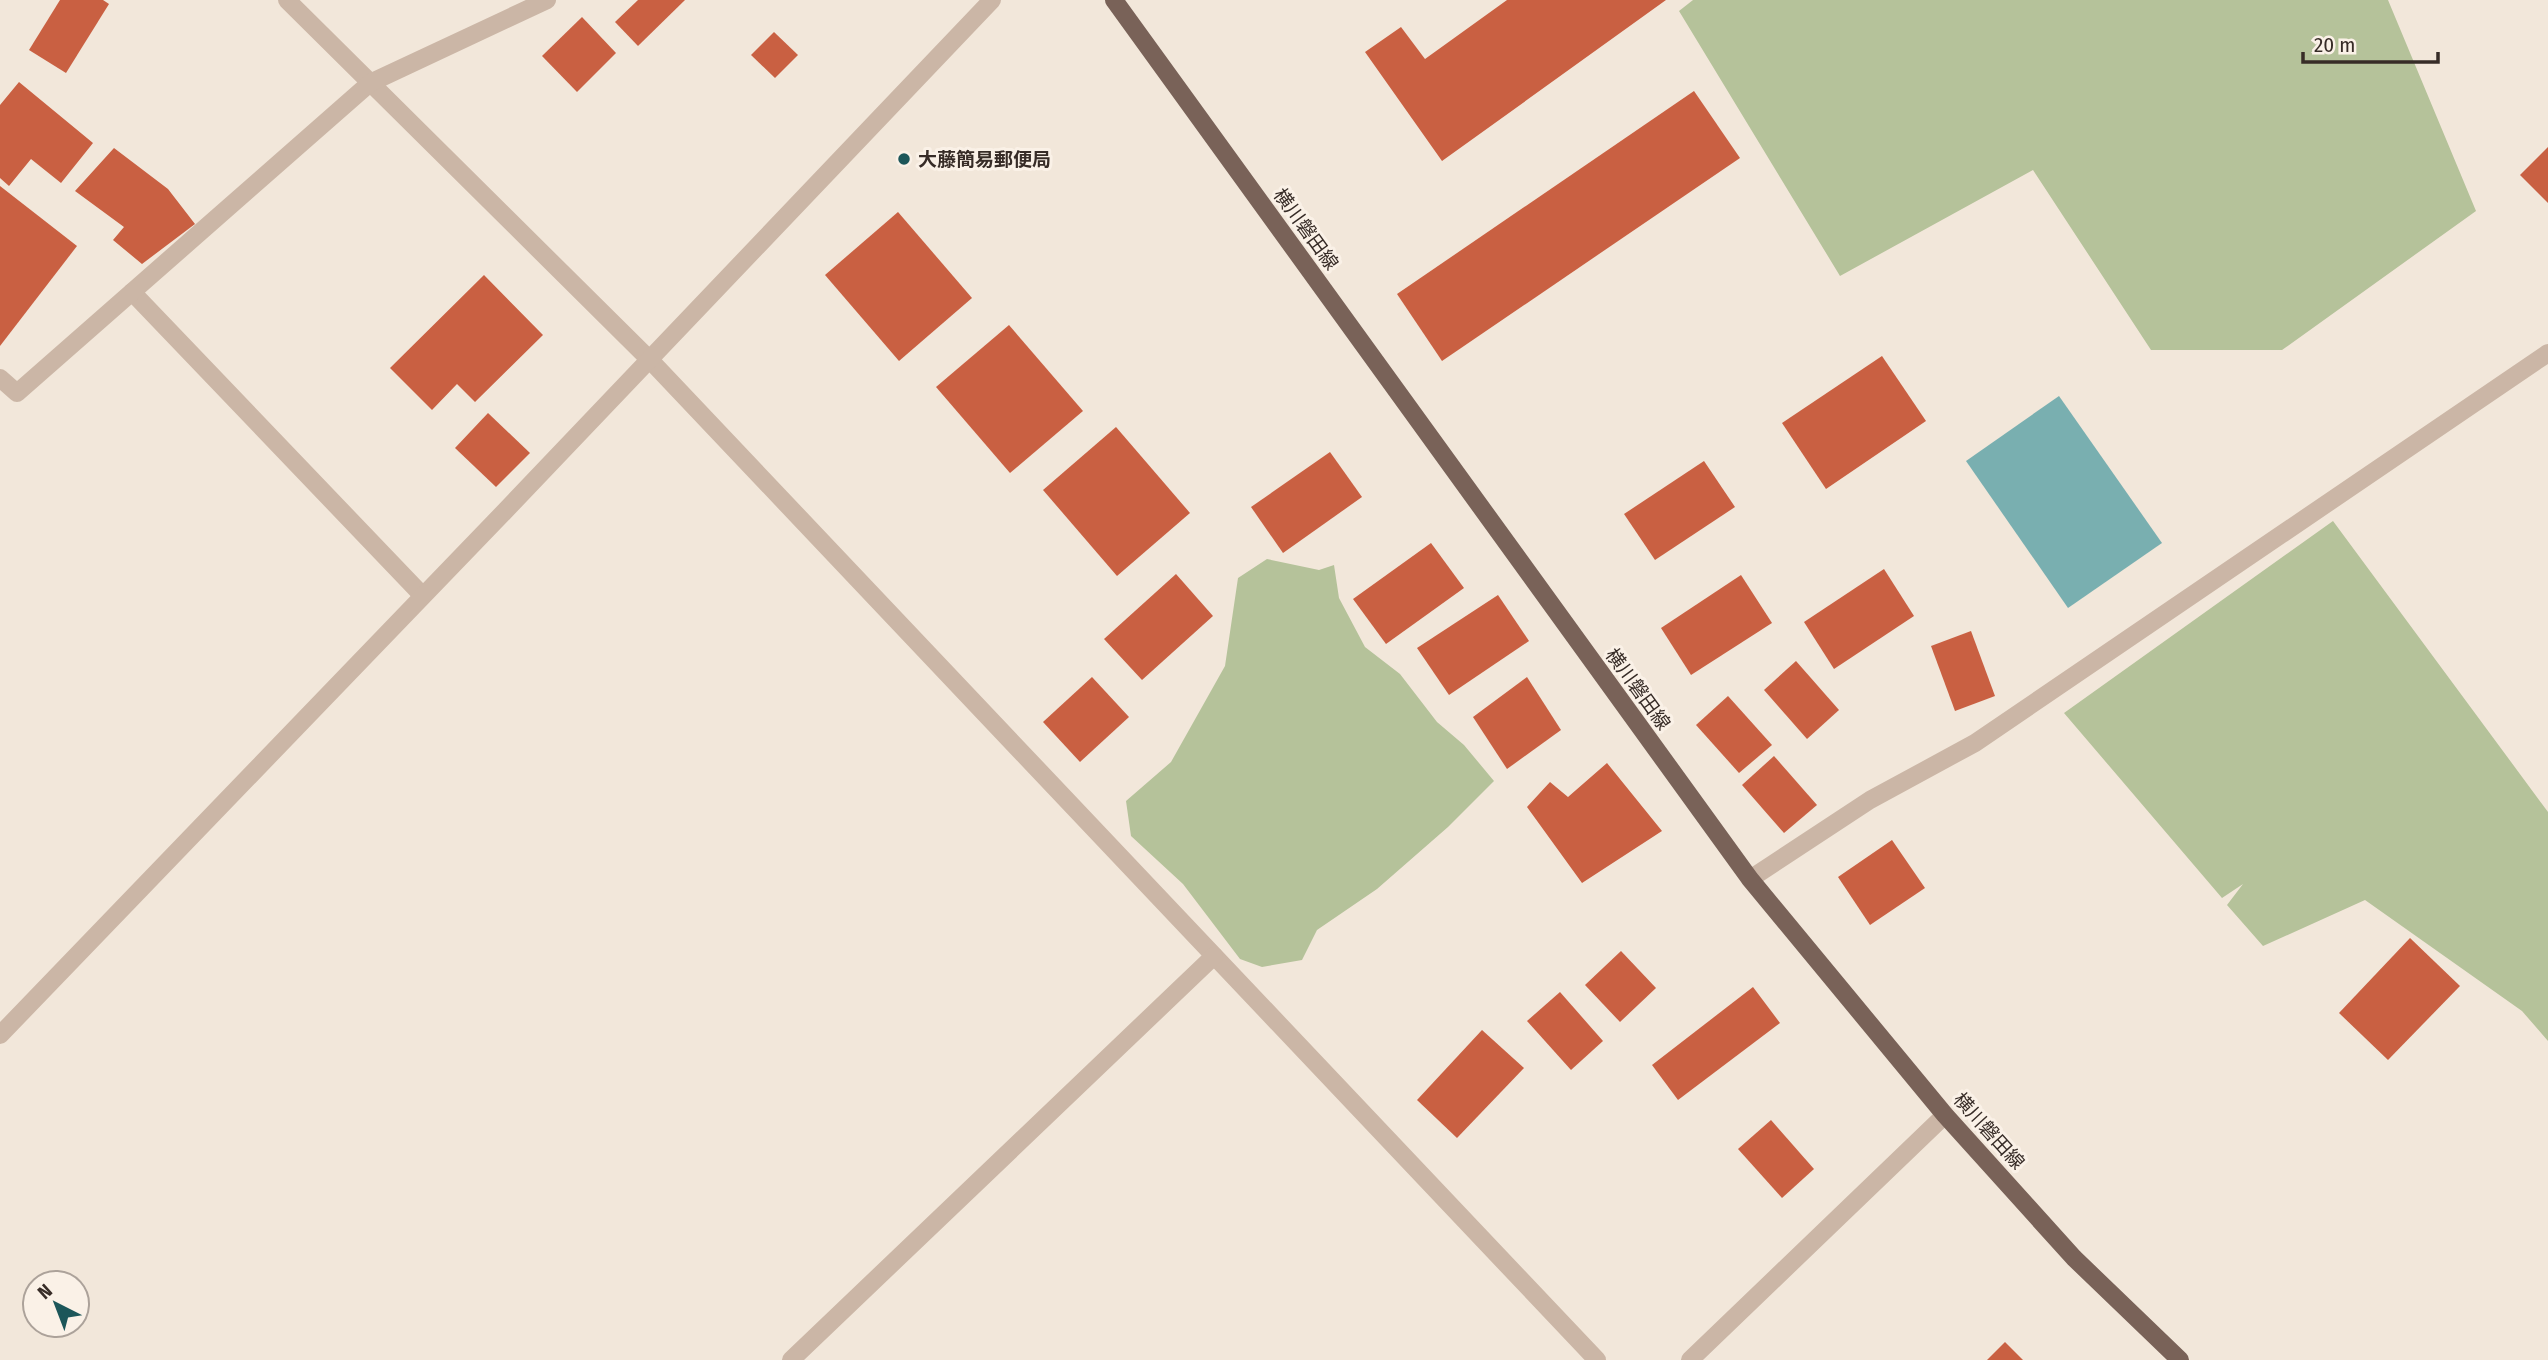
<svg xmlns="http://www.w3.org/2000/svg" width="2548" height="1360" viewBox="0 0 2548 1360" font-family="'Fira Sans Condensed','Noto Sans JP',sans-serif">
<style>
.green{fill:#b5c29a}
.water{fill:#79afb0}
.building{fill:#c96042}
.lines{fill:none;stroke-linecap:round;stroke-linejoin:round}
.minor{stroke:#cbb6a6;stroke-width:18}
.major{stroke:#796258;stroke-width:18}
.poi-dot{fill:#1c5659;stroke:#faf1e7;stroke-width:2.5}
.labels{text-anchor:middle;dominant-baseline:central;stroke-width:6;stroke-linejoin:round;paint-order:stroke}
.poi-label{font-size:19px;font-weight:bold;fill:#372c27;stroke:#faf1e7;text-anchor:start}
.street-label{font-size:19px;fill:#372c27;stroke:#faf1e7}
</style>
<rect width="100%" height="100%" fill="#f2e7da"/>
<g class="green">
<polygon points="1693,0 2388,0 2476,211 2282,350 2151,350 2033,170 1840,276 1679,11"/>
<polygon points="2333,521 2548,812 2548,1041 2522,1011 2365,900 2263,946 2227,905 2243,884 2222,898 2064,713"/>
<polygon points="1267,559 1319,570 1334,565 1339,598 1365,647 1400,674 1437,722 1464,745 1494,781 1448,827 1377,889 1317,930 1302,960 1262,967 1240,959 1183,884 1131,836 1126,801 1171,762 1225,666 1238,578"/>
</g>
<polygon class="water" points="2059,396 2162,543 2068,608 1966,461"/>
<g class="building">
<polygon points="60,0 103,0 109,4 66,73 29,50"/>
<polygon points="638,0 685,0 638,46 615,22"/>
<polygon points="1507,0 1666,0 1442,161 1365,52 1401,27 1425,59"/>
<polygon points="582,17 616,53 577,92 542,56"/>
<polygon points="774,32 798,55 775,78 751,55"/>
<polygon points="19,82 93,143 61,183 31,159 9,186 0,178 0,105"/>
<polygon points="1694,91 1740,158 1442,361 1397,294"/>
<polygon points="2548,147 2548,203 2520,175"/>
<polygon points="114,148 168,189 195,224 142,264 113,240 124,227 75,191"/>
<polygon points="0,186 77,246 0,346"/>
<polygon points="898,212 972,298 899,361 825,275"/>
<polygon points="484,275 543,335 475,402 457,384 432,410 390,368"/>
<polygon points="1009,325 1083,411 1010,473 936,387"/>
<polygon points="1882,356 1926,421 1826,489 1782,423"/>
<polygon points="488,413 530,453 496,487 455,448"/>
<polygon points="1116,427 1190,513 1117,576 1043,490"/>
<polygon points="1330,452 1362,497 1283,553 1251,507"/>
<polygon points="1704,461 1735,507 1655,560 1624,514"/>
<polygon points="1431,543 1464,588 1386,644 1353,599"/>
<polygon points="1884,569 1914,616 1834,669 1804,622"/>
<polygon points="1176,574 1213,616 1142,680 1104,639"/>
<polygon points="1741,575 1772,623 1691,675 1661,628"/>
<polygon points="1498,595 1529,641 1449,695 1417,648"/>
<polygon points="1971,631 1995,696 1955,711 1931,646"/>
<polygon points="1796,661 1839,710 1807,739 1764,690"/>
<polygon points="1092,677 1129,717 1080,762 1043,722"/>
<polygon points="1527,677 1561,730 1507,769 1473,717"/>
<polygon points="1728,696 1772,745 1739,773 1696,725"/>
<polygon points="1774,756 1817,805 1784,833 1742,785"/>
<polygon points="1607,763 1662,831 1582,883 1527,807 1550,782 1568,797"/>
<polygon points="1892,840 1925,888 1870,925 1838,877"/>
<polygon points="2410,938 2460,986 2388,1060 2339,1013"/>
<polygon points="1621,951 1656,988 1620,1022 1585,985"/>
<polygon points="1753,987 1780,1023 1678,1100 1652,1065"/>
<polygon points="1560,992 1603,1041 1571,1070 1527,1021"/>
<polygon points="1482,1030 1524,1068 1457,1138 1417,1100"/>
<polygon points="1771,1120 1814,1169 1782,1198 1738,1149"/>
<polygon points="2005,1342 2023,1360 1987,1360"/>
</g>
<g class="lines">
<g class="minor">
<polyline points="287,0 650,360 1597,1360"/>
<polyline points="132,292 422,595"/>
<polyline points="0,378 17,393 370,83 547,0"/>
<polyline points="1750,879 1870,800 1975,743 2548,353"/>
<polyline points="0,1035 506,510 992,0"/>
<polyline points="791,1360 1214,956"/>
<polyline points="1690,1360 1945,1115"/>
</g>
<polyline class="major" points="1114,0 1750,879 1945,1115 2074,1258 2180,1360"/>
</g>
<circle class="poi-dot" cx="904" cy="159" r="7"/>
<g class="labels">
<g class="poi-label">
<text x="918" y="159">大藤簡易郵便局</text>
</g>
<g class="street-label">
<text transform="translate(1306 229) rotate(54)">横川磐田線</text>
<text transform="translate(1638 689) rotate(54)">横川磐田線</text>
<text transform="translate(1989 1131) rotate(48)">横川磐田線</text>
</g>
</g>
<g transform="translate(56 1304) rotate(318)"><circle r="33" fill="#faf1e7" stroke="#aca29a" stroke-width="2"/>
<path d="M0-5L12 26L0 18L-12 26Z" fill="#1c5659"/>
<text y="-10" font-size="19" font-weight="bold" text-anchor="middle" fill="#372c27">N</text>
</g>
<path d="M2303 52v10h135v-10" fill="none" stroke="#372c27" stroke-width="3.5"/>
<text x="2314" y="52" font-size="21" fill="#372c27" stroke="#faf1e7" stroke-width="5" paint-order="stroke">20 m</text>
</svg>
